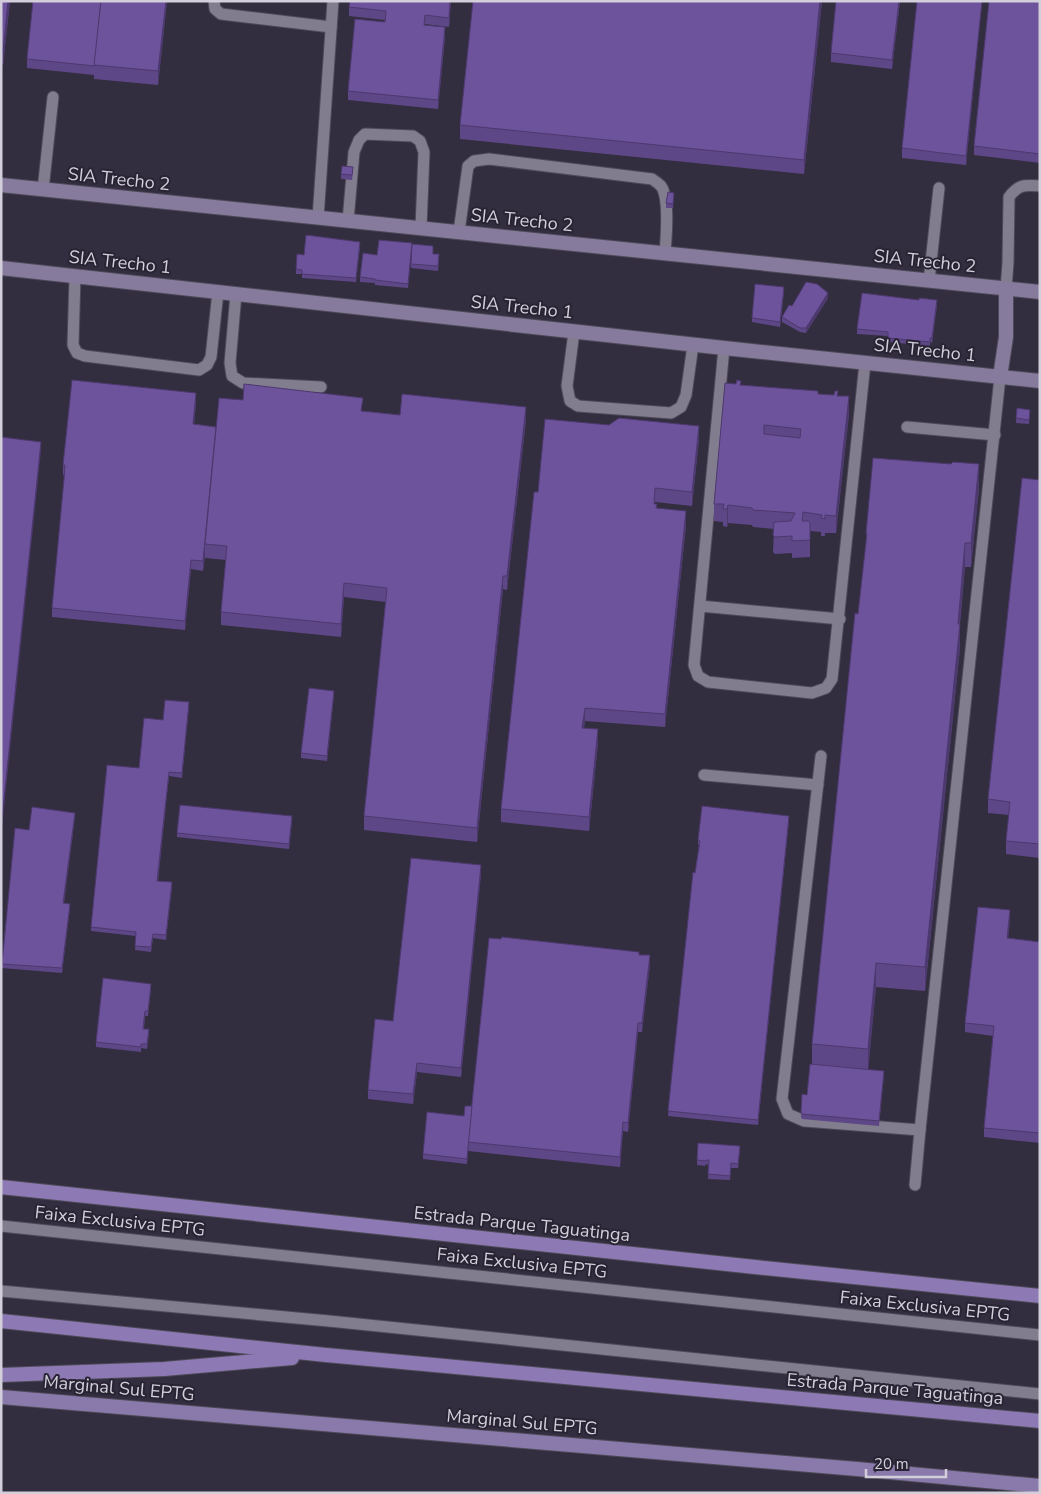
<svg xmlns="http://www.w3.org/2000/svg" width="1041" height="1494" viewBox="0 0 1041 1494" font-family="'Nunito Sans',sans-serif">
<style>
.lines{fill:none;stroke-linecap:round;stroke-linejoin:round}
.service-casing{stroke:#4e4a58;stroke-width:13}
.secondary-casing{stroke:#4e4a58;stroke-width:16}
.primary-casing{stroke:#4e4a58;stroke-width:16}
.trunk-casing{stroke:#4e4a58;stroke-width:16}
.service{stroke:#827c8f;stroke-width:11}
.secondary{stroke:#867b9d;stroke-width:14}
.primary{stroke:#8a7aab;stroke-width:14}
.trunk{stroke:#8d79b4;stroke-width:14}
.wall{fill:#5e4786}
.shaded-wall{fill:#4c396d}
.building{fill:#6d529c;stroke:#4c396d;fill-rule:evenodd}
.labels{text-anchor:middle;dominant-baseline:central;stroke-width:4;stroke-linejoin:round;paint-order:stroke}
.street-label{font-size:18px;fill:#d2cfda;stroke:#292434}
</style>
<rect width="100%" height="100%" fill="#332e3f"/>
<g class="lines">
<defs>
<g id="service">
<polyline points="214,1 215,9 221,14 331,27"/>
<polyline points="43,190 53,97"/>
<polyline points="318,218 333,1"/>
<polyline points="348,221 354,152 359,140 365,134 413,136 420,141 424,152 421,228"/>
<path d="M459,232L468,166L474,161L489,159L652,179C655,181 659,184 661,186C670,198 666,239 665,254"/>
<polyline points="75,276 73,345 77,353 85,356 199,370 207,365 211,357 218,292"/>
<polyline points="929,281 939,188"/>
<path d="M1006,289L1008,263L1009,197C1019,184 1024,185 1040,186"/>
<polyline points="236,294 230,363 232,376 243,383 321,387"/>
<polyline points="574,332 567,386 570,401 578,406 671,413 681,407 686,395 693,345"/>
<polyline points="724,348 694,665 698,676 708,682 812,693 826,688 832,679 865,363"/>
<polyline points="907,427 995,435"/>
<polyline points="700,606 840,619"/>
<polyline points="821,756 782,1099 788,1114 804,1121 920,1130"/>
<polyline points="704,775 818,785"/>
<polyline points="915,1185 920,1130 1000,377"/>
<polyline points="1,1226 1040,1335"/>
<polyline points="1,1291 329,1321 1040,1394"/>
</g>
<g id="secondary">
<polyline points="1,185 1040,292"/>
<polyline points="1,268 724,348 1040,381"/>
<polyline points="1000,377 1006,337 1006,289"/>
</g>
<polyline id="primary" points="1,1397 857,1469 1040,1486"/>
<g id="trunk">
<polyline points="1,1187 755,1267 1040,1296"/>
<polyline points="1,1321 326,1355 1040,1421"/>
<polyline points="1,1375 164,1369 292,1358"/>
</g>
</defs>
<use href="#service" class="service-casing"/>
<use href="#secondary" class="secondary-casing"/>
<use href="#primary" class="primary-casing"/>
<use href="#trunk" class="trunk-casing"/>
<use href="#service" class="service"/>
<use href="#secondary" class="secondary"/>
<use href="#primary" class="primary"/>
<use href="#trunk" class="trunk"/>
</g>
<g class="wall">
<polygon points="1,1 10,1 3,65 1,64"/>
<polygon points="33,1 167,1 158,85 94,79 94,75 27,68 27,59"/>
<polygon points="451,1 449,27 425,24 425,25 445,37 438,109 348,100 348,91 385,20 349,16 349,7"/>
<polygon points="822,1 804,174 460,139 460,125"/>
<polygon points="836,1 900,1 892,69 831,62 831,53"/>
<polygon points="917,1 982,1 966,165 902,158 902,148"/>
<polygon points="1040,1 1040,163 974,155 974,146"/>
<polygon points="353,172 352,180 341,179 341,174"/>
<polygon points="674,193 673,208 666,208 666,203"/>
<polygon points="360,247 356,282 302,278 302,274 296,274 296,269 304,255"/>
<polygon points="412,248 408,288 375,285 375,283 360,282 360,277 377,255"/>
<polygon points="439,259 438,271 411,268 411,264"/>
<polygon points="784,292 780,327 752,322 752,318"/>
<polygon points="828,298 806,333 800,332 782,322 782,317 792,306"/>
<polygon points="937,305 932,343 930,342 930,346 888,342 888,336 857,334 857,329"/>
<polygon points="741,385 838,396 849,414 836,533 825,533 825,536 821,536 821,532 810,531 810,557 792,558 792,553 775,554 773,552 774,529 753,527 752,525 728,523 727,527 723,526 723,522 714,521 714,504"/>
<polygon points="196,402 194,424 216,427 363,411 400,415 526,420 507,590 503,589 477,842 364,830 364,816 386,602 344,597 341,637 221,625 221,612 226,560 205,558 205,555 203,571 191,569 185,630 52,617 52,608 65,475 63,475 63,465"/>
<polygon points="1017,408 1030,410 1029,424 1016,423"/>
<polygon points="699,439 692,506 655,502 655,504 657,508 686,525 665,727 585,721 584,728 598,743 589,831 501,822 501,809 538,492"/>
<polygon points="1040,480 1040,858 1006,854 1006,841 1009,815 988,813 988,799"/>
<polygon points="979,488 971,567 965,567 960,624 960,648 925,991 876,987 868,1069 884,1075 879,1126 802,1119 801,1117 801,1112 807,1095 812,1064 812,1044 858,614 866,548 866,533"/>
<polygon points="334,695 327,761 301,758 301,753"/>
<polygon points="189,707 182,778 169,776 158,881 172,887 166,940 153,938 151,952 135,950 136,936 91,931 91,927 139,768"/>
<polygon points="75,817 64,903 70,908 62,973 2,968 2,964 29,830"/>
<polygon points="789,820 758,1125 668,1116 695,873 699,845 698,845 698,840"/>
<polygon points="292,821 289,849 177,837 177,833"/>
<polygon points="481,874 461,1077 417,1072 413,1104 368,1099 368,1090 393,1021"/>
<polygon points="1010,920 1008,938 1040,942 1040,1143 984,1137 984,1128 993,1036 965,1032 965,1023"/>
<polygon points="639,955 650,964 642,1032 638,1032 628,1132 623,1131 620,1167 468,1151 468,1149 467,1164 423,1159 423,1154 464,1116 472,1106"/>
<polygon points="151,989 148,1016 145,1016 144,1029 149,1034 147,1049 141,1048 141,1052 96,1047 96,1042"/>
<polygon points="740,1151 738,1168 731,1168 730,1180 708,1179 709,1165 706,1164 705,1166 697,1165 697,1160"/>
</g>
<g class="shaded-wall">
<polygon points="8,1 10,1 3,65 3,51"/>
<polygon points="166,1 167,1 158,85 158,71"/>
<polygon points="450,1 451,1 449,27 449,18"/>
<polygon points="820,1 822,1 804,174 804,160"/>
<polygon points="899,1 900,1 892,69 892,60"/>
<polygon points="982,1 966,165 966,156"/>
<polygon points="445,27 445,37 438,109 438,100"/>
<polygon points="828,293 828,298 806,333 806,328"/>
<polygon points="937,300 937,305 932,343 932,338"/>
<polygon points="196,393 196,402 193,434 193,424"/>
<polygon points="849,396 849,414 836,533 836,516"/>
<polygon points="526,407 526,420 507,590 507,576"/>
<polygon points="699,426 699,439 692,506 692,492"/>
<polygon points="41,442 41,451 1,837 1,828"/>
<polygon points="979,464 979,488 971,567 971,543"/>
<polygon points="655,488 655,502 654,517 654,504"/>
<polygon points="728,505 728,523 727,527 727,509"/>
<polygon points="686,511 686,525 665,727 665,714"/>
<polygon points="965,543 965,567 959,627 960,624 960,648 925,991 925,967"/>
<polygon points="205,545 205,555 203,571 203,561"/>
<polygon points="191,560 191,569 185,630 185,621"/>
<polygon points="503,576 503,589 477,842 477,828"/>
<polygon points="344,583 344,597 341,637 341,624"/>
<polygon points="334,691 334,695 327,761 327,756"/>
<polygon points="585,708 585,721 582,741 582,728"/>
<polygon points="598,729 598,743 589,831 589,817"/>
<polygon points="169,772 169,776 157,885 157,881"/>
<polygon points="75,813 75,817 63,908 63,903"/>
<polygon points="789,816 789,820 758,1125 758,1120"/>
<polygon points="481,865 481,874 461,1077 461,1068"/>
<polygon points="70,904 70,908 62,973 62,968"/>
<polygon points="1010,910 1010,920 1007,947 1007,938"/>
<polygon points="650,955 650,964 642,1032 642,1023"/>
<polygon points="876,963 876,987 868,1073 868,1049"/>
<polygon points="638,1023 638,1032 628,1132 628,1123"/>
<polygon points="417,1063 417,1072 413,1104 413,1094"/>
<polygon points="623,1122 623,1131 620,1167 620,1157"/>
</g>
<g class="building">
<polygon points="1,1 8,1 3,51 1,51"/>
<polygon points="33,1 101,1 95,66 27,59"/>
<polygon points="101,1 166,1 158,71 94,65"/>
<polygon points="350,1 450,1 449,18 425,15 424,25 445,27 438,100 348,91 355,19 385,22 386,11 349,7"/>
<polygon points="473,1 820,1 804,160 460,125"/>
<polygon points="836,1 899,1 892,60 831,53"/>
<polygon points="917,1 982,1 966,156 902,148"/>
<polygon points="989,1 1040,1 1040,154 974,146"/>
<polygon points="342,166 353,167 352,175 341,174"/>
<polygon points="668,192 674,193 673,204 666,203"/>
<polygon points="306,235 360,242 356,278 302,274 302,270 296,269 297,254 304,255"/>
<polygon points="379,240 412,243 408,284 375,280 375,279 360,277 363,253 377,255"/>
<polygon points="412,244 433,246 433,254 439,254 438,266 411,264"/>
<polygon points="806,282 817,284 828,293 806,328 800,328 782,317 789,305 792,306"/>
<polygon points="755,284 784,287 780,322 752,318"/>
<polygon points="862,293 919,300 919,298 937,300 932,338 930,338 930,342 888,338 888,332 857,329"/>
<polygon points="72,380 196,393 193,424 216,427 203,561 191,560 185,621 52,608 64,479 65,465 63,465"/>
<path d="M737,380L741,381L740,385L818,391V394L834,395L835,391H838L837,396H849L836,516L825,515V519L821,518L822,515L803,512L802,521H808L810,523V540L792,541V536L775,537L773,535L774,522L791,521L795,513L753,510L752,508L728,505L727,509H723L724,504H714L725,383L736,384ZM764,425L801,429L800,438L764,434Z"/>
<polygon points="244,384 363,398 361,411 400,415 402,394 526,407 507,576 503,576 477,828 364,816 387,588 344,583 341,624 221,612 227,546 205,544 219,398 243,400"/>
<polygon points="1017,408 1030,410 1029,420 1016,418"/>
<polygon points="619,418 699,426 692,492 655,488 654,504 657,504 656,508 686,511 665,714 585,708 582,728 598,729 589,817 501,809 534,492 538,492 545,419 609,425"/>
<polygon points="1,437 41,442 1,828"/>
<polygon points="873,458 951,464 953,462 979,464 971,543 965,543 958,624 960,624 925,967 876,963 868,1049 812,1044 855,613 858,614 867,533 866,533"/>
<polygon points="1022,478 1040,480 1040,844 1006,841 1010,802 988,799"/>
<polygon points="309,688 334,691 327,756 301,753"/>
<polygon points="165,700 189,702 182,773 169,772 157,881 172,882 166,935 153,934 151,947 135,946 136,932 91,927 107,765 139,768 144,718 163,720"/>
<polygon points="180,805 292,816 289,844 177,833"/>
<polygon points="702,806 789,816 758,1120 668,1111 693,872 695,873 700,841 698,840"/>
<polygon points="32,807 75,813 63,903 70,904 62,968 2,964 15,828 29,830"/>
<polygon points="411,858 481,865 461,1068 417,1063 413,1094 368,1090 375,1019 393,1021"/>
<polygon points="978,907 1010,910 1007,938 1040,942 1040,1133 984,1128 994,1026 965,1023"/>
<polygon points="502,937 639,952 639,955 650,955 642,1023 638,1023 628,1123 623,1122 620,1157 468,1142 489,938 501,939"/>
<polygon points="103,978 151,984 148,1011 145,1011 143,1029 149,1029 147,1044 141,1044 141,1047 96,1042"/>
<polygon points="810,1064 884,1071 879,1121 802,1114 801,1112 802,1094 807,1095"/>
<polygon points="465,1106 472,1106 467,1159 423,1154 427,1112 464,1116"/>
<polygon points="698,1143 740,1146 738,1164 731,1163 730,1176 708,1174 709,1160 706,1160 705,1161 697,1160"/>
</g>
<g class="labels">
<g class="street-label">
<text transform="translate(119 179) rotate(6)">SIA Trecho 2</text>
<text transform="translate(522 220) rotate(6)">SIA Trecho 2</text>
<text transform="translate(925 261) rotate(6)">SIA Trecho 2</text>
<text transform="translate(120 262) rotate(6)">SIA Trecho 1</text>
<text transform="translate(522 307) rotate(6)">SIA Trecho 1</text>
<text transform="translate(925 350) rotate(6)">SIA Trecho 1</text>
<text transform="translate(120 1221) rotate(6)">Faixa Exclusiva EPTG</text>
<text transform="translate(522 1224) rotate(6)">Estrada Parque Taguatinga</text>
<text transform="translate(522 1263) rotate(6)">Faixa Exclusiva EPTG</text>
<text transform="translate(925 1306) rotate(6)">Faixa Exclusiva EPTG</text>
<text transform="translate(119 1388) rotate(5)">Marginal Sul EPTG</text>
<text transform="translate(895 1389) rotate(5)">Estrada Parque Taguatinga</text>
<text transform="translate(522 1422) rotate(5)">Marginal Sul EPTG</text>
</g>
</g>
<rect width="1041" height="1494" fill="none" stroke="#d2cfda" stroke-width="5"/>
<path d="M866 1469v8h80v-8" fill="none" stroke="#d2cfda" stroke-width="2.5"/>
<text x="874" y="1469" font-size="15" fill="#d2cfda" stroke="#292434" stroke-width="4" paint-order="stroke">20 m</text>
</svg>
